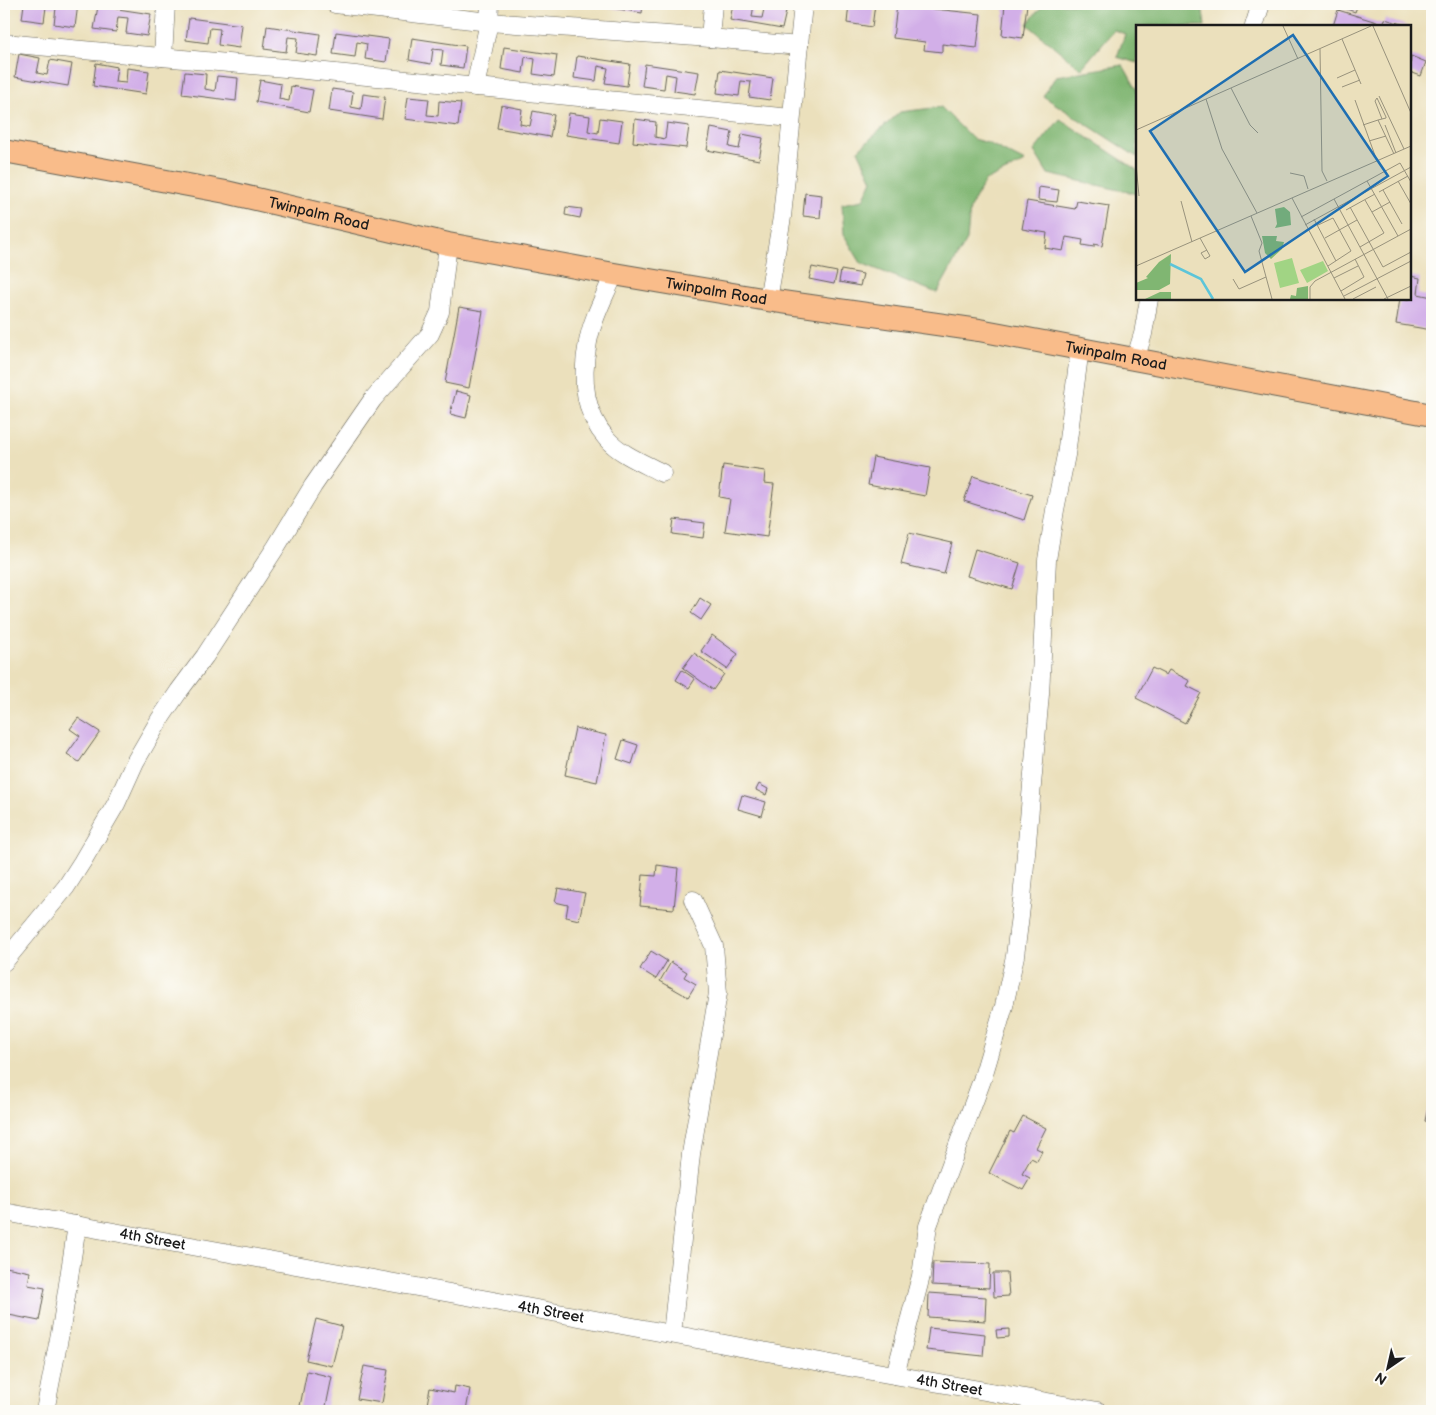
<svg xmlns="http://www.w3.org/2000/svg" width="1436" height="1415" viewBox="0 0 1436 1415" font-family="'Balsamiq Sans',sans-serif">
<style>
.forest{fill:#80b672;stroke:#4e6947}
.building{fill:#d2afe8}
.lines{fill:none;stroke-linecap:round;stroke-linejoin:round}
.minor-casing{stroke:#646154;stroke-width:19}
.major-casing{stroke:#646154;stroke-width:24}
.minor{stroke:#fff;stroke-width:18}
.major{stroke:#f9bc8a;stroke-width:22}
.labels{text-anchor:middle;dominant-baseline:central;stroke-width:4;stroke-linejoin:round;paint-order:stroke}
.street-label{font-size:15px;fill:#1c1c1c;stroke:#fdfcf7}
.inset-river{fill:none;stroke:#5cc5d9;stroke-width:2.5}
.inset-road{fill:none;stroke:#98927c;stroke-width:1}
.view{fill:#1f6fb2;fill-opacity:0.15;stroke:#1f6fb2;stroke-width:2.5}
.inset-edge{fill:none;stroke:#1c1c1c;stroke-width:2.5}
</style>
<rect width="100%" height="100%" fill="#fdfcf7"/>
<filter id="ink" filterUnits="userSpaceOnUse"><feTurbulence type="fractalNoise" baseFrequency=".02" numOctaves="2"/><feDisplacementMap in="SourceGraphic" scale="10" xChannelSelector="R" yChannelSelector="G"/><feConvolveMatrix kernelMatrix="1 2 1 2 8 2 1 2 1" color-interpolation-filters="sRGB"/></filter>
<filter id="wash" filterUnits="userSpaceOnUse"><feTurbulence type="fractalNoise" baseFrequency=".0096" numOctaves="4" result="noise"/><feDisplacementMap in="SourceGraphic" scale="20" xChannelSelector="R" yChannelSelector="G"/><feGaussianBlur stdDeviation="1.12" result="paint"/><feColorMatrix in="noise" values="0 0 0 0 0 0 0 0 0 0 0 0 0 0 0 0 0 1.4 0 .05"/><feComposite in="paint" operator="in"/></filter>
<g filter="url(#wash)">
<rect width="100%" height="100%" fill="#ebe0bc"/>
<g class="forest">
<polygon points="1044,4 1202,4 1205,26 1137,26 1137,63 1117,57 1125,34 1114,30 1081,69 1027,24"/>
<polygon points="1123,65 1137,90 1137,157 1043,96 1056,76"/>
<polygon points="941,107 973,139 988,143 1025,162 985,181 970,208 967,240 937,293 861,263 844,235 842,204 863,200 872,180 858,150 900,112"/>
<polygon points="1060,119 1137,170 1137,194 1048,174 1034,151"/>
</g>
<g id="blocks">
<g class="building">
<polygon points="24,4 78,4 75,27 54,24 56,8 46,7 44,22 22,19"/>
<polygon points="589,4 643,4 642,13"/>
<polygon points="733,4 754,4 752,17 762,18 765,4 787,7 782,29 730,20"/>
<polygon points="849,4 875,4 872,27 847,23"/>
<polygon points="1005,4 1027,4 1023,38 1002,35"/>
<polygon points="1339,4 1358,4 1355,12 1338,6"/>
<polygon points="897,5 981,14 977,48 942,44 942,52 924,50 925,42 893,38"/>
<polygon points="98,6 151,14 147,36 126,33 128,18 118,17 116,32 94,29"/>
<polygon points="1338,10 1383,24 1385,19 1408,26 1333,26"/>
<polygon points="189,18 242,25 239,48 218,45 220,29 210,28 208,43 186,40"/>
<polygon points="267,26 320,34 317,56 296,53 298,38 288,37 286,52 264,49"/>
<polygon points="336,32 389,39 386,62 365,59 367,44 357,42 355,57 333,54"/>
<polygon points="412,38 466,46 463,68 441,65 443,50 433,49 431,64 409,60"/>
<polygon points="504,47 557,55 554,77 533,74 535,59 525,57 523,73 501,69"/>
<polygon points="19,54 40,58 37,73 47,75 50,60 72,64 68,86 15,77"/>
<polygon points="577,56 630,64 627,86 605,83 608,68 598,66 596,81 574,78"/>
<polygon points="1411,56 1426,62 1421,76 1410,72"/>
<polygon points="96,63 117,67 115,82 126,83 127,68 149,71 146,94 93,86"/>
<polygon points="645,64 699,72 695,94 674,91 676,76 666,74 664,89 642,86"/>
<polygon points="720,70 773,78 770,100 749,97 751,82 741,81 739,96 717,93"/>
<polygon points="185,72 206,74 205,89 215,91 217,76 238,78 236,101 182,94"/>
<polygon points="260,80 281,84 279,99 289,101 291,86 313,90 309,112 256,102"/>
<polygon points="332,89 353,92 351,107 361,109 363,94 385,97 382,119 329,111"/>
<polygon points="408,97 429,99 427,115 438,116 439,101 461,103 458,126 405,119"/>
<polygon points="501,105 522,109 520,124 530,126 533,111 554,115 550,137 497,128"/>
<polygon points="569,113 590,116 588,131 598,133 600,118 622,121 619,143 566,135"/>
<polygon points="635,119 656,122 655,137 665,139 667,123 689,126 686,148 633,142"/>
<polygon points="711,128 732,132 729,147 739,149 742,134 763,138 759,160 707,150"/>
<polygon points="1039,187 1059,190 1057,202 1038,200"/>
<polygon points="805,193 822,195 820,218 803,216"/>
<polygon points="1027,201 1075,209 1077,201 1109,206 1102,246 1094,244 1094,247 1082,245 1083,240 1066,237 1063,251 1045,248 1047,233 1022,229"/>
<polygon points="566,207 582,209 580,218 565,215"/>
<polygon points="812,267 837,272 834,284 809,279"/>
<polygon points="841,270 863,274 860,286 839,282"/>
<polygon points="1410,276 1420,278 1418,294 1432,297 1432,330 1396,324 1400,299 1410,299"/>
<polygon points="459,307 483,311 469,388 445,383"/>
<polygon points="456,391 471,395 466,418 450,414"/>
<polygon points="873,457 930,468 925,496 868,485"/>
<polygon points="723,465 765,471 764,483 774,484 767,537 725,531 730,499 719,497"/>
<polygon points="973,476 1032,495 1024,520 964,501"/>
<polygon points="674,519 705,523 703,538 672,534"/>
<polygon points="909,533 952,543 944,574 901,564"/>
<polygon points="975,549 1020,563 1012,589 967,576"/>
<polygon points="700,598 711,605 701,620 691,613"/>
<polygon points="712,635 738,654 727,669 701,651"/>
<polygon points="694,653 724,674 713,690 683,668"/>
<polygon points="1152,668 1166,675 1169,670 1190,681 1187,686 1201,693 1185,723 1136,698"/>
<polygon points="682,670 695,679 689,688 676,680"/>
<polygon points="78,718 100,732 79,762 67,754 80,736 70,729"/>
<polygon points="575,728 606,735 597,782 565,775"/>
<polygon points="623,740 638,745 632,764 617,759"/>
<polygon points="759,784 768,789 766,795 756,790"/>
<polygon points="742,795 766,802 762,816 738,809"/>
<polygon points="657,865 678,868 674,909 640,906 643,875 656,876"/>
<polygon points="558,888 585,893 579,920 566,917 568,905 555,902"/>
<polygon points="651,951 667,961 656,979 640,969"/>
<polygon points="671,962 687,972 684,977 696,984 688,997 660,981"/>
<polygon points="1431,1093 1432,1093 1432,1123 1425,1121"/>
<polygon points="1023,1116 1046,1128 1036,1148 1042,1151 1037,1161 1031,1158 1022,1174 1030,1178 1023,1190 989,1173 1010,1131 1014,1133"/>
<polygon points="933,1262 990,1264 989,1288 932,1285"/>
<polygon points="6,1267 30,1272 28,1285 45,1288 39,1321 4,1314 4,1280"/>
<polygon points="993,1273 1007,1273 1009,1296 994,1297"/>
<polygon points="929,1293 986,1297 985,1321 928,1317"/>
<polygon points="316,1319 342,1326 332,1366 306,1360"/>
<polygon points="929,1328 985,1334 983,1356 926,1350"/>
<polygon points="1009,1329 1009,1337 997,1338 996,1330"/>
<polygon points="364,1366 388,1370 382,1403 357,1399"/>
<polygon points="307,1371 332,1377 325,1411 299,1411"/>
<polygon points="455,1386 470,1389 466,1411 426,1410 430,1388 454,1393"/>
</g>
</g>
</g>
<g filter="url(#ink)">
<use href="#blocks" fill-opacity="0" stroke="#646154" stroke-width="1"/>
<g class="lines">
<defs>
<g id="minor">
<polyline points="335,4 489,22 710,38 799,46"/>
<polyline points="1254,26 1261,4"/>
<polyline points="710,38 713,4"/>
<polyline points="4,43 285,68 791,118"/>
<polyline points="163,57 166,4"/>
<polyline points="475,87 489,22 490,4"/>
<path d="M614,274C605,296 592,319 588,342C581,377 583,412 607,439C620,454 645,464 662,473"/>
<polyline points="768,300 782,217 803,4"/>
<polyline points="1135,360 1143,334 1149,299"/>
<polyline points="4,962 66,887 82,862 116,804 135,762 160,719 179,691 205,656 276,547 313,486 373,399 430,334 440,312 448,244"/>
<path id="s1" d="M4,1212L483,1299L837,1365L1098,1411"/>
<polyline points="672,1334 691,1154 718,993 714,946 693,900"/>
<polyline points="895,1375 921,1276 928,1226 982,1080 1004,1006 1015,956 1022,899 1040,694 1047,560 1055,510 1066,455 1080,348"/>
<polyline points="45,1411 62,1323 77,1225"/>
</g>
<g id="major">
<path id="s2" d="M4,151L226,192L448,244L614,274L768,300L979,330L1432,415"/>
</g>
</defs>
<use href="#minor" class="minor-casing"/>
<use href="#major" class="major-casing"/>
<use href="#minor" class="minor"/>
<use href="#major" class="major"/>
</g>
</g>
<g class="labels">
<g class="street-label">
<text stroke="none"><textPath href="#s2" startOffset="321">Twinpalm Road</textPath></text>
<text stroke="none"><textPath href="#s2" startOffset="726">Twinpalm Road</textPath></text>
<text stroke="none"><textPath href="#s2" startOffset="1131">Twinpalm Road</textPath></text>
<text stroke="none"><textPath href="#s1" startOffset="151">4th Street</textPath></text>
<text stroke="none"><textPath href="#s1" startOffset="556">4th Street</textPath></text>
<text stroke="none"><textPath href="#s1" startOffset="961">4th Street</textPath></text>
</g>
</g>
<g transform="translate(1136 25)">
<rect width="275" height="275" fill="#ebe0bc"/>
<path d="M156,233L163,258L144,263L138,238ZM187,236L192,246L171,258L164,245Z" fill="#a1d484"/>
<path d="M148,182L154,187L155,200L139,203L141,199L139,184ZM126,211H141L140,216L148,217L146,224L135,234L129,228ZM35,229L34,259L23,265H0V258L12,253L10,252L23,237ZM172,261V274H154L155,270L160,271L161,263ZM24,267H35V274H9Z" fill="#80b672"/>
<path class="inset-river" d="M34,239L65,254L77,274"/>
<path class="inset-road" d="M147,1L162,34M237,1L275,88M206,14L225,59M184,24L186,146L191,156M201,53L219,45M206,62L224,55M95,63L114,100L122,108M243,71L268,124M70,74L86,124L121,188M219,75L241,136M242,95L258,129M227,100L242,95L250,93V92L241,73L239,76L246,94M249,100L260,128M0,105L235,1M233,116L250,111M0,139L3,171M154,148L168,151L172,164M231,156L262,211M262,156L275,179M247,165L266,199M243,167L272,151M156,173L209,274M198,174L252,274M45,176L56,217M214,182L247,242L275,227M210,185L239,169M236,187L254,177M115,191L126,218L123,226L136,274M165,192L264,138L275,157M178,194L200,236M169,200L275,142M182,200L197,193L215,226L192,241M64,213L74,231L69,234L65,228L71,225M189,213L221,195M224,222L248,208L229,175M0,241L275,121M198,253L222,241M97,254L103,264L130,252M205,266L228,252L219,234M208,271L275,236M174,274V262L179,256L275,204M217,274L240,262M248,274L275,261"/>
<path class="view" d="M157,10L252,151L109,247L14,106Z"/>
<rect width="275" height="275" class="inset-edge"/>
</g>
<rect width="1436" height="1415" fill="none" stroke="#fdfcf7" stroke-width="20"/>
<g transform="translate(1388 1368) rotate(214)" stroke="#fdfcf7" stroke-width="4" paint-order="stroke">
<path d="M0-4L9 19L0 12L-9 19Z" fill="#1c1c1c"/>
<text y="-8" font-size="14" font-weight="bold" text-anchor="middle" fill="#1c1c1c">N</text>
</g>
</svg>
